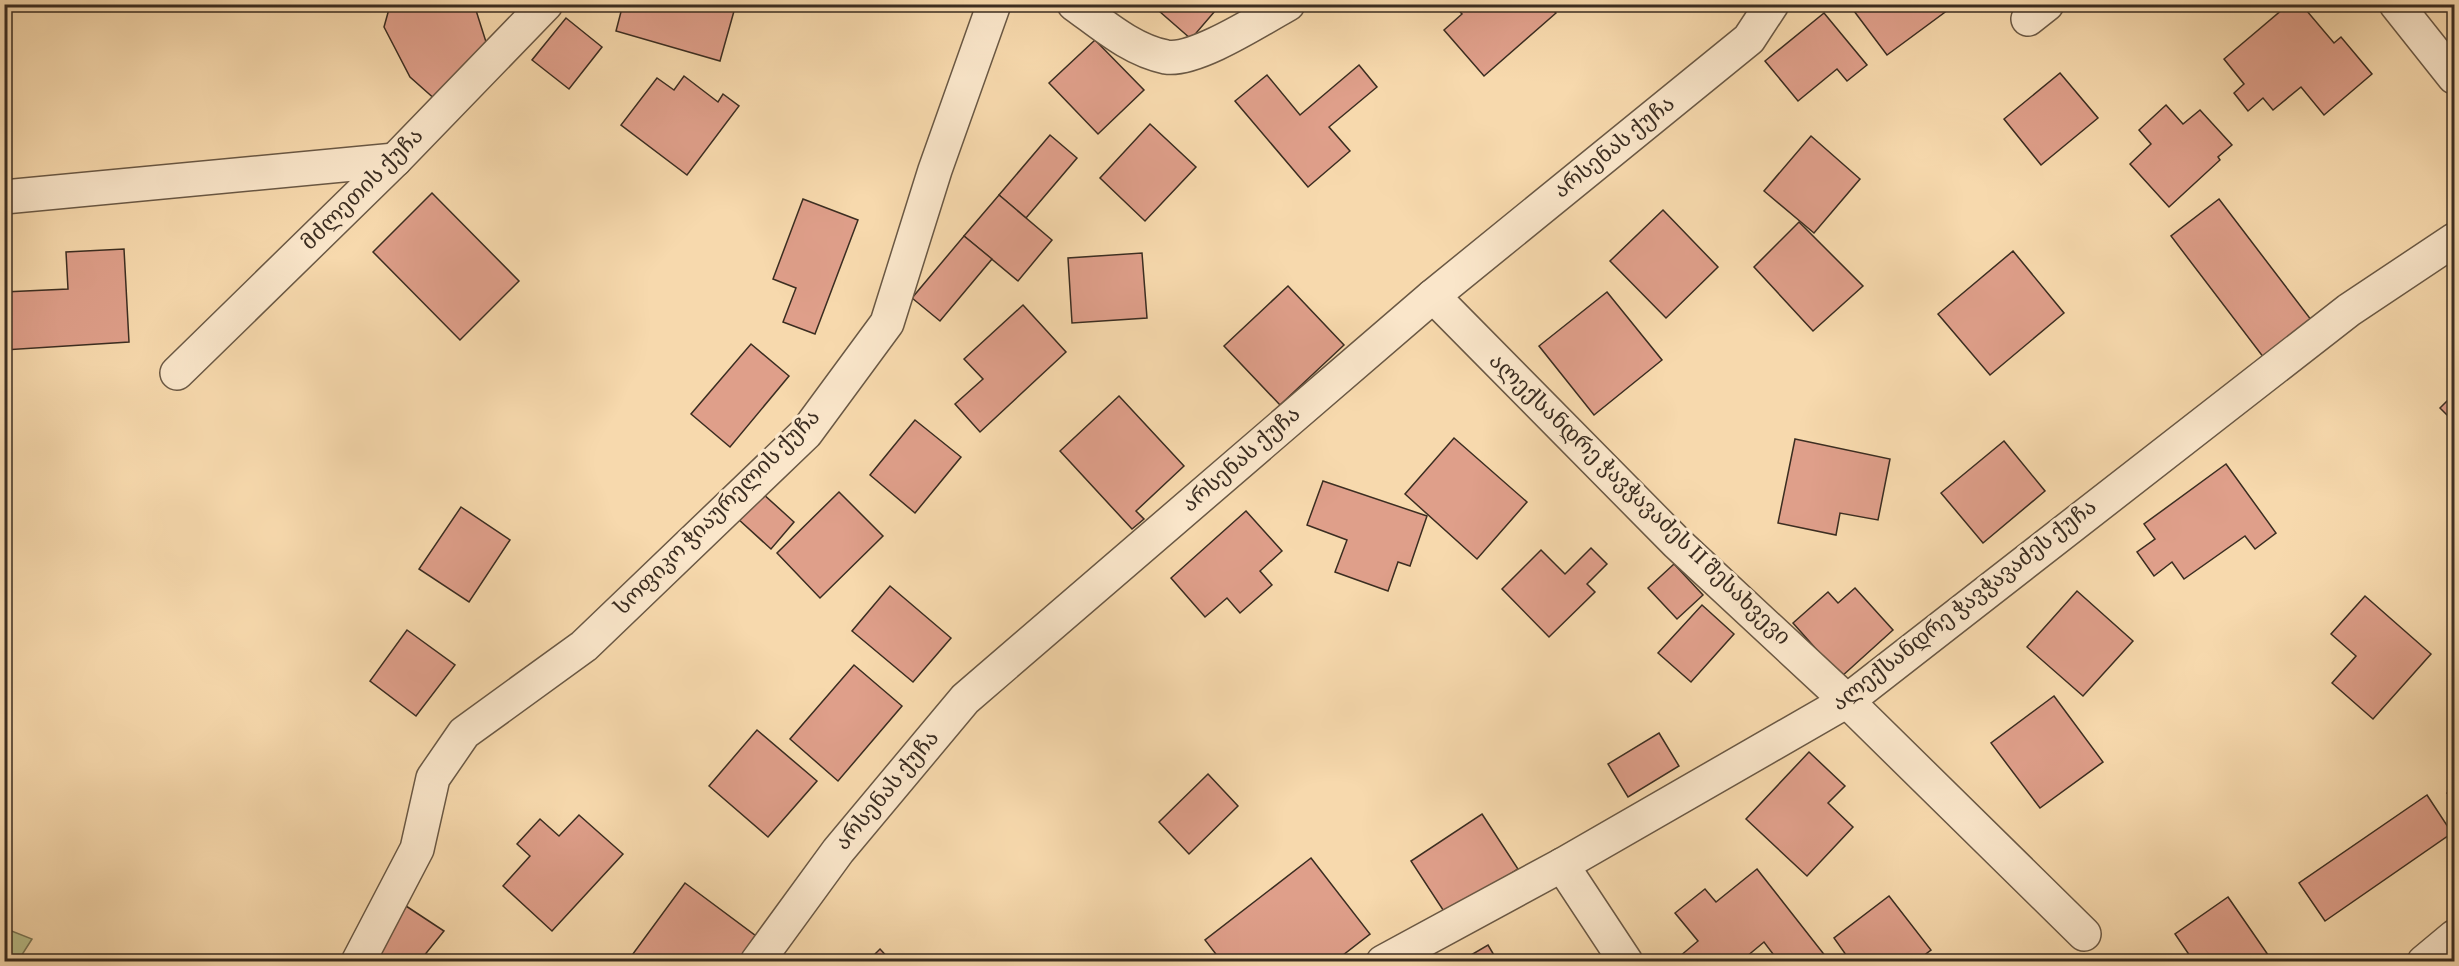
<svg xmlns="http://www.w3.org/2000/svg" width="2459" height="966" viewBox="0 0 2459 966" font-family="Vollkorn,'Noto Serif Georgian',serif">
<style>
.green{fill:#bac08b;stroke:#7a7656;stroke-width:1.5}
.building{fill:#df9f8a;stroke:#3b2d21;stroke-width:1.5}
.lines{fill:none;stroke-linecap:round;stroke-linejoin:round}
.minor-casing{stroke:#6a5844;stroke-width:36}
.minor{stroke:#fae6ca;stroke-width:33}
.labels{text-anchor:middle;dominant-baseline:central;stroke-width:6;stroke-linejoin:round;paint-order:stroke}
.street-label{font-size:22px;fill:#3b2d21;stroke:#fae6ca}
</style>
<rect width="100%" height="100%" fill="#f7d9ad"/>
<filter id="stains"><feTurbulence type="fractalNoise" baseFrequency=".00333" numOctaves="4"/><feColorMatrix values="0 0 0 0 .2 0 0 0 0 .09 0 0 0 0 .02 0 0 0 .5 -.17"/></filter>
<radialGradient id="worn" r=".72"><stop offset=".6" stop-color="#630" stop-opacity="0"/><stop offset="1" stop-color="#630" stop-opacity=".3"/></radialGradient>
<polygon class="green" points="4,928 32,939 18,961 5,961"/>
<g class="building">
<polygon points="396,4 474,4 487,45 437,101 410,77 384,27 389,9"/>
<polygon points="623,4 736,4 720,61 616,31"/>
<polygon points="1151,4 1221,4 1191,39"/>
<polygon points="1453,4 1548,4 1556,13 1484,76 1444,30 1462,14"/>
<polygon points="1854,4 1956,4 1887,55 1851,7"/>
<polygon points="2289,4 2301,4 2334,43 2341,37 2372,74 2324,115 2301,87 2273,110 2263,98 2248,111 2234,93 2244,84 2224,59"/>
<polygon points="1824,13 1867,65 1847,81 1837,69 1798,101 1765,61"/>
<polygon points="566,18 602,47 569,89 532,60"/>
<polygon points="1095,40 1144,90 1098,134 1049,83"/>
<polygon points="1359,65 1377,87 1329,127 1350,151 1308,187 1235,101 1267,75 1300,115"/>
<polygon points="2060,73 2098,118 2041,165 2004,119"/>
<polygon points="684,76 718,102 723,94 739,106 687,175 621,125 657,78 674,90"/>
<polygon points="2166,105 2183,124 2200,110 2232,145 2218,157 2220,160 2169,207 2130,164 2151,144 2139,130"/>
<polygon points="1150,124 1196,167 1145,221 1100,178"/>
<polygon points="1050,135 1077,158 1026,218 999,195"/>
<polygon points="1811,136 1860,179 1814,233 1764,191"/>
<polygon points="432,193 519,281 460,340 373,252"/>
<polygon points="999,195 1052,240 1018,281 964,236"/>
<polygon points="803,199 858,220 815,334 783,322 796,288 773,279"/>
<polygon points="2219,199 2312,321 2264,358 2171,236"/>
<polygon points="1663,210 1718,267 1666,318 1610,261"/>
<polygon points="1799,222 1863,286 1813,331 1754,267"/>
<polygon points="964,236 992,259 940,321 912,298"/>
<polygon points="124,249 129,342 4,350 4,292 68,289 66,252"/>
<polygon points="2013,251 2064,313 1990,375 1938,314"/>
<polygon points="1142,253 1147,318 1072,323 1068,258"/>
<polygon points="1288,286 1344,345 1280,405 1224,346"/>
<polygon points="1607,292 1662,360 1594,415 1539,346"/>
<polygon points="1023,305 1066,352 980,432 955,404 983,379 964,359"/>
<polygon points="751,344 789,376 730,447 691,414"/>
<polygon points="2454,394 2454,422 2440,408"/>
<polygon points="1119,396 1184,466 1136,511 1144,519 1132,529 1060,451"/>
<polygon points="915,420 961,457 915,513 870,475"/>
<polygon points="1454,438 1527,502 1477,559 1405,494"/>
<polygon points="1795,439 1890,459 1878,520 1840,513 1836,535 1778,523"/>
<polygon points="2004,441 2045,491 1983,543 1941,493"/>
<polygon points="2226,464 2276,533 2255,549 2245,536 2184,579 2172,562 2154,576 2137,552 2155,539 2144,524"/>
<polygon points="1323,481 1427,516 1410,566 1398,562 1388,591 1335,572 1347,540 1307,525"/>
<polygon points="761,492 794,522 771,549 737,518"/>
<polygon points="839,492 883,536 820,598 777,553"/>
<polygon points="461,507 510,540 469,602 419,569"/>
<polygon points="1246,511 1282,551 1260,571 1272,585 1240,613 1227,598 1205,617 1171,578"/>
<polygon points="1591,548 1607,564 1587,584 1595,592 1549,637 1502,589 1541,550 1565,574"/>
<polygon points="1674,564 1703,595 1677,619 1648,588"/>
<polygon points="890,586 951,638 913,682 852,631"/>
<polygon points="1855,588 1893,630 1841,677 1793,623 1828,592 1838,603"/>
<polygon points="2077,591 2133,641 2083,696 2027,647"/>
<polygon points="2365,596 2431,654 2373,719 2332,683 2356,656 2331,634"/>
<polygon points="1702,605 1734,634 1691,682 1658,653"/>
<polygon points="407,630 455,665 416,716 370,681"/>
<polygon points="854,665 902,706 838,781 790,739"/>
<polygon points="2054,696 2103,762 2040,808 1991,743"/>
<polygon points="757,730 817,781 768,837 709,786"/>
<polygon points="1659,733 1679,766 1628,797 1608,764"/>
<polygon points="1809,752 1845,786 1828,803 1853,827 1807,876 1746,819"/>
<polygon points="1208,774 1238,806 1189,854 1159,822"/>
<polygon points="2454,786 2454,802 2447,793"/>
<polygon points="2427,795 2452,833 2325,921 2299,883"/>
<polygon points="1482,814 1518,869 1447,916 1411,861"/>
<polygon points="579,815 623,854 552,931 503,886 530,856 517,844 540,819 559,836"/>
<polygon points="1311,858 1370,934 1334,962 1222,962 1205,940"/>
<polygon points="1757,869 1830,962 1779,962 1764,942 1740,962 1673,962 1698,941 1675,913 1705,889 1716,902"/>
<polygon points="685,883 756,936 737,962 627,962"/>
<polygon points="1889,896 1931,950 1915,962 1851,962 1834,938"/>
<polygon points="2228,897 2273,962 2194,962 2175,934"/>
<polygon points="406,906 444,931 419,962 369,962"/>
<polygon points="1488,945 1498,962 1459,962"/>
<polygon points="880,949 892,962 867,962"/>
</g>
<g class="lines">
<defs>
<g id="minor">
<path d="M1074,4C1102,24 1131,50 1166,57C1195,62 1261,19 1288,4"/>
<polyline points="2396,4 2454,77"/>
<polyline points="2028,19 2047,4"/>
<polyline points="4,197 395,160"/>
<polyline points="1433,296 1677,543 1847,701 2084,934"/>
<polyline points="177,373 395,160 546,4"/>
<polyline points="1562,865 1626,962"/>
<polyline points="358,962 417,849 433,778 464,733 584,646 806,433 887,323 935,170 994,4"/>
<polyline points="757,962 838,851 965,699 1433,296 1749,39 1772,4"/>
<polyline points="1383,962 1562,865 1847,701 2349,310 2454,240"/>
<polyline points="2424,962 2454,937"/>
</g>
</defs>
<use href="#minor" class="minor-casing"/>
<use href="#minor" class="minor"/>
</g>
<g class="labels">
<g class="street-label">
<text transform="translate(1615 148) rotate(-39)">არსენას ქუჩა</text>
<text transform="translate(363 190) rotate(-45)">მძლეთის ქუჩა</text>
<text transform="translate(1242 460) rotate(-41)">არსენას ქუჩა</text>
<text transform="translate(1639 500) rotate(44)">ალექსანდრე ჭავჭავაძეს II შესახვევი</text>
<text transform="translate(718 513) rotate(-45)">სოფიკო ჭიაურელის ქუჩა</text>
<text transform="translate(1965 606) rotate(-38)">ალექსანდრე ჭავჭავაძეს ქუჩა</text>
<text transform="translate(888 791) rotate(-50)">არსენას ქუჩა</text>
</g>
</g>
<rect width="2459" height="966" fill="none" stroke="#f7d9ad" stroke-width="24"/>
<rect x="6" y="6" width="2447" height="954" fill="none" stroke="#3b2d21" stroke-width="3"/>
<rect x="12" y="12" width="2435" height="942" fill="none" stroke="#3b2d21" stroke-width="1.5"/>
<rect width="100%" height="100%" filter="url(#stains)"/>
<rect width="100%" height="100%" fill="url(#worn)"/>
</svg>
